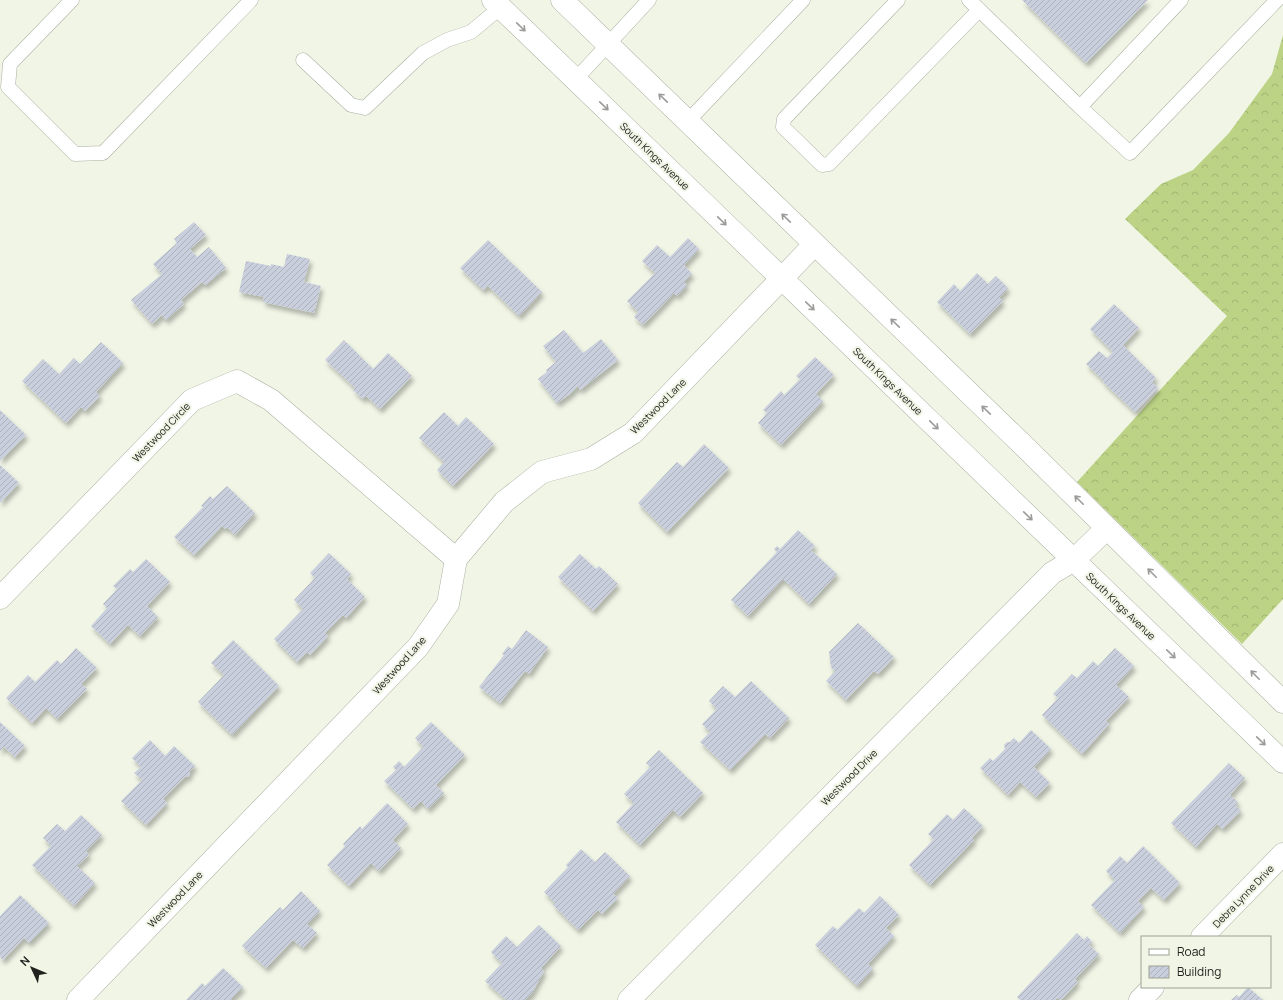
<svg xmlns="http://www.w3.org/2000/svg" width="1283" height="1000" viewBox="0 0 1283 1000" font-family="Manrope,sans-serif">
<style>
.forest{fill:url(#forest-crowns)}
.building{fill:url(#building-hatch);filter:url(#shadow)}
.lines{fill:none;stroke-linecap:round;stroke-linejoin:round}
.lane-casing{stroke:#abb0a2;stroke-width:15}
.street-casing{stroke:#abb0a2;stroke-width:23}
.secondary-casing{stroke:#abb0a2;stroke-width:23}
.lane{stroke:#fff;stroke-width:14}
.street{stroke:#fff;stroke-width:22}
.secondary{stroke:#fff;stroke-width:22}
.oneway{stroke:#9b9c99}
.labels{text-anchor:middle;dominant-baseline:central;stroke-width:4;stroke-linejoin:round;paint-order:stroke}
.street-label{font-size:10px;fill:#21221d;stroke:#f0f5e6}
</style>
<defs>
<pattern id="forest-crowns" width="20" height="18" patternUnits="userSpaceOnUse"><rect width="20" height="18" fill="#bcd385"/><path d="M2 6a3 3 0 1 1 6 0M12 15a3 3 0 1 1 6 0" fill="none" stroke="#a1b572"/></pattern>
<pattern id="building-hatch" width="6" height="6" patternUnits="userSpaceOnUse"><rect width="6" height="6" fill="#c9cfdc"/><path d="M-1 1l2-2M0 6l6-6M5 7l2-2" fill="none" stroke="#acb1bc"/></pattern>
<filter id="shadow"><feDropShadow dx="2.5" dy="4.5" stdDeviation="2" flood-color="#0004"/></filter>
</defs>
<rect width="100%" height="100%" fill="#f0f5e6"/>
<polygon class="forest" points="1283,35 1283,599 1242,644 1077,482 1227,316 1125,219 1161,184 1193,170 1229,133 1272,74"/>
<g class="building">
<polygon points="1022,0 1148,0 1086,63"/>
<polygon points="194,222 206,235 190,249 197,257 209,247 226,268 205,285 202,282 181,300 184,304 166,320 162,315 152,324 131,300 162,274 153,264 177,243 174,239"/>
<polygon points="688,238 699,249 684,265 692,274 684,282 687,285 677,296 674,293 643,325 634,317 638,312 627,301 655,273 642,261 657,245 670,257"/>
<polygon points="488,240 542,292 519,316 488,286 483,290 460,268"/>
<polygon points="287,254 310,259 304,282 321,286 314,313 263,302 264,297 239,292 246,261 271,266 271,264 284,267"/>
<polygon points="977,273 988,284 996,276 1008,288 999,298 1003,301 970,334 937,302 954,284 960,291"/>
<polygon points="1114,304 1139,328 1123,345 1156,378 1152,382 1158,388 1135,412 1103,382 1104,381 1086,364 1099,351 1107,358 1113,352 1090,329"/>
<polygon points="564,330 583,353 601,339 618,360 580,390 578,386 570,394 557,403 538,379 547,372 546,370 556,362 543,346"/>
<polygon points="344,340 373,369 388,353 412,376 380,409 366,396 363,399 353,390 355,388 325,360"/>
<polygon points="101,342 123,363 96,392 100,396 85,411 81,407 66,423 22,381 43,359 59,374 74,358 80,364"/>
<polygon points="815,357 834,375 816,394 823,401 781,445 758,423 767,413 763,410 781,391 784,395 800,379 796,376"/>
<polygon points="0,410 26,435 0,461"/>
<polygon points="444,412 458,426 466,417 494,444 453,486 437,470 444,462 419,438"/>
<polygon points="704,444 729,468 667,532 638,503 677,462 683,467"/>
<polygon points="0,465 19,483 0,503"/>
<polygon points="227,486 255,513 235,535 227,527 225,529 222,526 194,555 174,537 203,507 201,506 210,496 213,499"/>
<polygon points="798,530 815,546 811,550 837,574 809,604 783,579 748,616 731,600 777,552 774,549 777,546 780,549"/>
<polygon points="329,553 351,574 347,579 365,597 346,618 343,615 325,633 328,636 310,655 307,652 297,662 274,639 303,609 294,600 315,578 310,573"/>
<polygon points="580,554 596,569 599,566 618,584 593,611 558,577"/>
<polygon points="146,559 170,582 147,606 158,617 140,636 128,625 110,644 91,626 107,608 103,604 117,589 113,586 130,569 133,572"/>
<polygon points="858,623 894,657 878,674 874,671 846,700 826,681 835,671 831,667 829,652"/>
<polygon points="526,630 548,647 529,674 525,671 500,703 479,687 504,655 502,654 508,646 512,649"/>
<polygon points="233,640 279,686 232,735 198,702 224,675 211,663"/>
<polygon points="76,648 97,668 81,684 87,689 57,719 46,708 32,723 6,698 28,675 35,682 57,660 61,664"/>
<polygon points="1115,648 1134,666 1116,685 1129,697 1106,721 1109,724 1082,754 1042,715 1058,698 1053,694 1072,674 1077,678 1093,661 1098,666"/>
<polygon points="751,681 789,718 770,738 765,734 730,770 700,742 710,732 702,724 717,709 709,701 723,686 735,697"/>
<polygon points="0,722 25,746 15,757 4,747 0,751"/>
<polygon points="431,722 465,755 436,785 444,793 428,809 421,801 413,809 384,781 396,770 393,767 399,761 404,767 423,747 415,738"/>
<polygon points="1031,730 1051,749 1034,767 1050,783 1036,797 1020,782 1008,795 980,768 990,758 993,761 1005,749 1004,745 1007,742 1010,742 1014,738 1019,743"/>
<polygon points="150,740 165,756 174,746 195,766 190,771 190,774 188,777 185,777 163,799 167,803 146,825 121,801 142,780 134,773 141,767 132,758"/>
<polygon points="659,750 703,793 680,817 673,810 640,845 616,822 634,803 624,794 650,767 646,763"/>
<polygon points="1229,763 1245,778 1230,795 1238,802 1235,805 1241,811 1222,829 1217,824 1196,847 1171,823"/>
<polygon points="387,803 408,824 393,840 401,848 379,871 371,863 349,886 327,865 345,846 343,844 360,826 362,829"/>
<polygon points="964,808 983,826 972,838 974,840 930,885 909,865 934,839 928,834 947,814 953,820"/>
<polygon points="81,815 102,835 86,851 89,855 77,866 95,883 74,906 32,865 51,846 43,838 57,824 65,831"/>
<polygon points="1143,846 1180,883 1164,900 1151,888 1138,901 1144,907 1120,933 1091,905 1115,880 1106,871 1120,856 1127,863"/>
<polygon points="581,849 595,862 605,852 630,876 613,894 618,898 602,914 598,910 578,930 553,905 555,903 544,892 568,867 566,865"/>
<polygon points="301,891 320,911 307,924 317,933 303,948 293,940 266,968 242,946 280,907 283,910"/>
<polygon points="20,895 49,923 29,943 24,938 3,960 0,957 0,916"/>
<polygon points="880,896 899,915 886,928 894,936 868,964 873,969 857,986 815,945 833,926 837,930 859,908 864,913"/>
<polygon points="539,925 561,946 541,968 544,971 532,993 525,1000 506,1000 485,981 502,963 491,952 506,936 517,947"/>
<polygon points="1077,933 1084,940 1087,936 1092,942 1089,945 1099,954 1075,979 1078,982 1061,1000 1057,998 1055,1000 1020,1000 1017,997"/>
<polygon points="223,968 243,987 231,999 232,1000 186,1000 202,983 205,986"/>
<polygon points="1248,987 1263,1000 1231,1000 1237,995 1239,997"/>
</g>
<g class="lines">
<defs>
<g id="lane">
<polyline points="72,0 10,64 8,87 75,154 103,153 251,0"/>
<polyline points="898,0 784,119 783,127 822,165 829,164 979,10"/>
<polyline points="969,0 1080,107 1181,0"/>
<polyline points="303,60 351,105 365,108 423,53 447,40 471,32 501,7"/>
<polyline points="576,79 649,0"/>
<polyline points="1080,107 1130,153 1277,0"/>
<polyline points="687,122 803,0"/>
</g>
<g id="street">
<polyline points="0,598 192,400 237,381 271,400 456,559"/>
<polyline points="1202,937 1283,854"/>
<polyline points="78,1000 418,647 448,604 456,559 504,502 542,472 591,459 633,433 814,245"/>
<polyline points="629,1000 1052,573 1074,560 1107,528"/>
<polyline points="1140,1000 1153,987"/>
</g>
<g id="secondary">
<polyline points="493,0 1283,762"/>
<polyline points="562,0 1023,445 1283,702"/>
</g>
</defs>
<use href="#lane" class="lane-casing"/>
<use href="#street" class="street-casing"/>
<use href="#secondary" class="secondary-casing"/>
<use href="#lane" class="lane"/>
<use href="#street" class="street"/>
<use href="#secondary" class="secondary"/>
</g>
<defs><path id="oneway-shaft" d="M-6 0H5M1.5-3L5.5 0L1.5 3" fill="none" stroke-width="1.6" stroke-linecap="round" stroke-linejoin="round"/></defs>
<g class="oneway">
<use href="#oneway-shaft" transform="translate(521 27) rotate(44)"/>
<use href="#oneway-shaft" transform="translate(663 98) rotate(-136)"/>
<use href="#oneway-shaft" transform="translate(604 106) rotate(44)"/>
<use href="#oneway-shaft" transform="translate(786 218) rotate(-136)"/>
<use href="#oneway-shaft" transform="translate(722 221) rotate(44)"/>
<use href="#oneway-shaft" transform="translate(810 306) rotate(44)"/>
<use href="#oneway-shaft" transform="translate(895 323) rotate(-136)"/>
<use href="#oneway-shaft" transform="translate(986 410) rotate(-136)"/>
<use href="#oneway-shaft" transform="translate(934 425) rotate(44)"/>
<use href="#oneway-shaft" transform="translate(1079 500) rotate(-135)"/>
<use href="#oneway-shaft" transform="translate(1028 516) rotate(44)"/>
<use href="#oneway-shaft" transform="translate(1152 573) rotate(-135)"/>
<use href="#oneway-shaft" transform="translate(1171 654) rotate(44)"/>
<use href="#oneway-shaft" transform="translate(1255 675) rotate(-135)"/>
<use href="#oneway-shaft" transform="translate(1261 741) rotate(44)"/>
</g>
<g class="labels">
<g class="street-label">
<text transform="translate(655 156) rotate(44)">South Kings Avenue</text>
<text transform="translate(888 381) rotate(44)">South Kings Avenue</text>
<text transform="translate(658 406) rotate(-45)">Westwood Lane</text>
<text transform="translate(161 432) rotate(-46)">Westwood Circle</text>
<text transform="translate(1121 606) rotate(44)">South Kings Avenue</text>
<text transform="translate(399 665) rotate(-48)">Westwood Lane</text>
<text transform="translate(849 777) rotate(-45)">Westwood Drive</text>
<text transform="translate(1243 896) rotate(-46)">Debra Lynne Drive</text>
<text transform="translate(175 899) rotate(-46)">Westwood Lane</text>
</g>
</g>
<rect x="1141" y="936" width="130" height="52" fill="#f0f5e6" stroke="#9da196"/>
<rect x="1149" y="949" width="20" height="6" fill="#ffffff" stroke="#9da196"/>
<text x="1177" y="956" font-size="12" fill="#21221d">Road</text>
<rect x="1149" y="966" width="20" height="12" fill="url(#building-hatch)" stroke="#9da196"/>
<text x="1177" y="976" font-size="12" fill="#21221d">Building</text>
<g transform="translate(32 968) rotate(314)" stroke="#f0f5e6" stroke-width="3" paint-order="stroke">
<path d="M0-3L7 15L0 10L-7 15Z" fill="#21221d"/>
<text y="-6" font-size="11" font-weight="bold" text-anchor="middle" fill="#21221d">N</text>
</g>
</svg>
